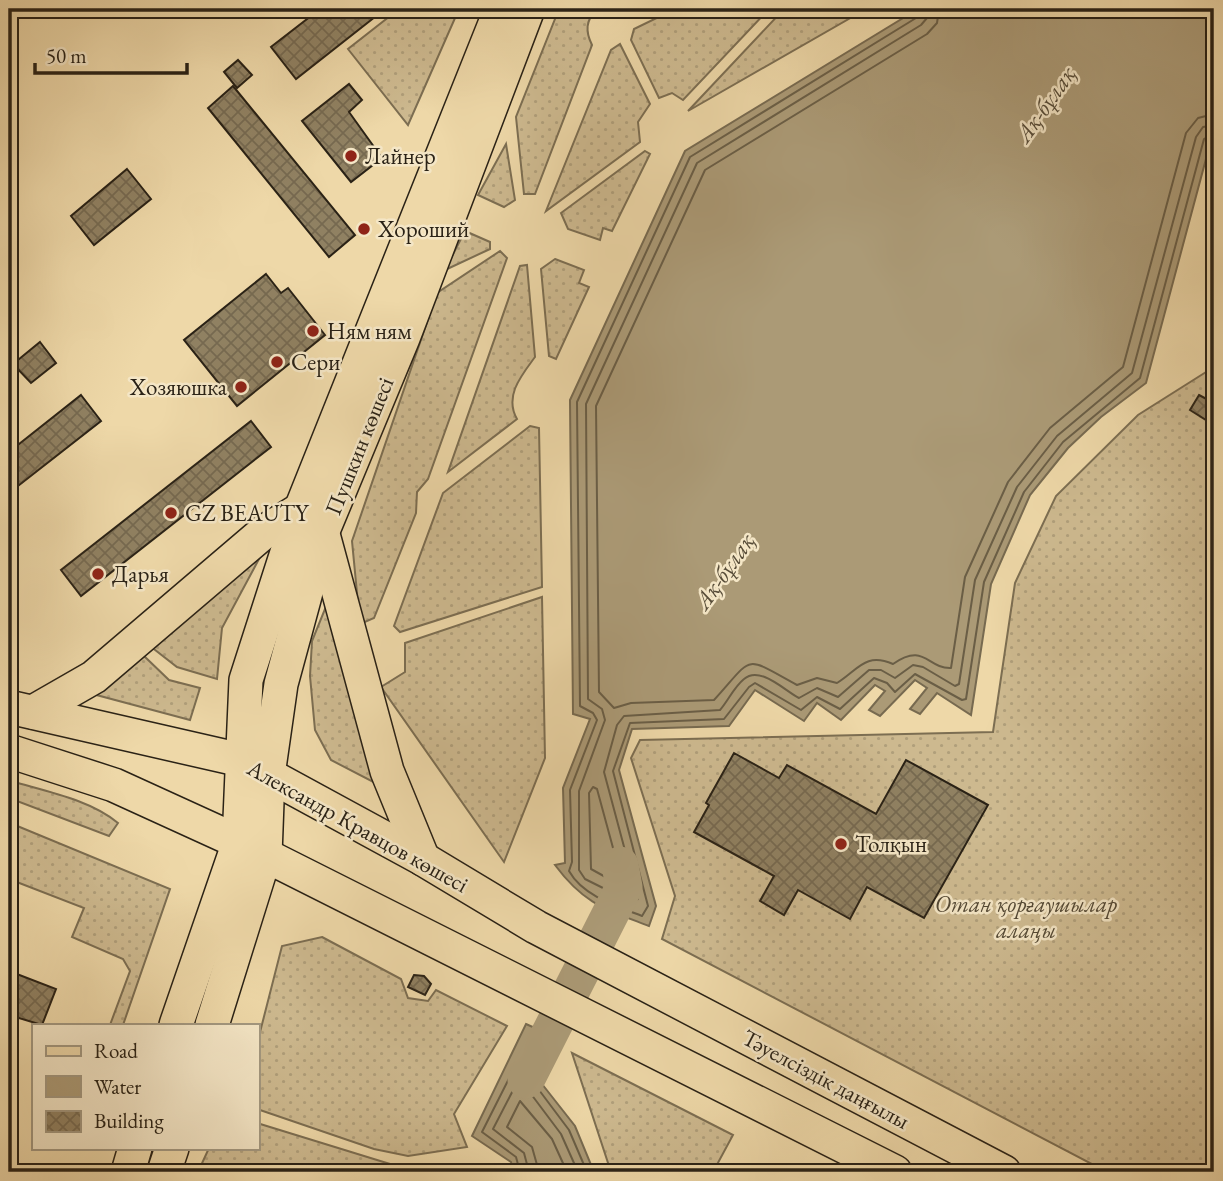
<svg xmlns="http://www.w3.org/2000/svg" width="1223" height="1181" viewBox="0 0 1223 1181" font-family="'EB Garamond',serif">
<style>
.grass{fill:url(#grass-dots);stroke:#7c6e52;stroke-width:2}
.water{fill:#ab9a76;stroke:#776a50;stroke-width:2}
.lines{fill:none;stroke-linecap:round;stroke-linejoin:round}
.shore{stroke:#6a5e46;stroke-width:2}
.river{stroke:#ab9a76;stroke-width:37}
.building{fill:url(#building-cross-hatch);stroke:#2a2216;stroke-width:2}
.major-casing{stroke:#2a2216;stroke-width:36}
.major{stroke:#eed8a8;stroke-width:33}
.poi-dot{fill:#8f2418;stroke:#f4e6c6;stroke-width:2.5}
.labels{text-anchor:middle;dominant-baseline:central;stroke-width:5;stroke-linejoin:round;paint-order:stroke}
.poi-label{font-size:23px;fill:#2a2216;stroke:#f4e6c6;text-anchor:start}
.street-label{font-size:23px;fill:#2a2216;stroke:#f4e6c6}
.park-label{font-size:23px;font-style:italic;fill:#534834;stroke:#f4e6c6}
.water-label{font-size:24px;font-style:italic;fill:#574c38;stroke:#f4e6c6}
</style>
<defs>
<pattern id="grass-dots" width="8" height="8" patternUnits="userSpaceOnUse" patternTransform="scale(1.75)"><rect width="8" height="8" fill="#cdb98f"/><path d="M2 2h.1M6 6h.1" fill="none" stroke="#b09f7b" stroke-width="1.8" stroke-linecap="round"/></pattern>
<pattern id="building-cross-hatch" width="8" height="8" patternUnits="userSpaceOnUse" patternTransform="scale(1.75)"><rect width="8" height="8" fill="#908162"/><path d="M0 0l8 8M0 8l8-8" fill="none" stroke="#766950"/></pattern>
</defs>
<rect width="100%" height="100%" fill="#eed8a8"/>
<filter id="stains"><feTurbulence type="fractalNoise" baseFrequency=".00286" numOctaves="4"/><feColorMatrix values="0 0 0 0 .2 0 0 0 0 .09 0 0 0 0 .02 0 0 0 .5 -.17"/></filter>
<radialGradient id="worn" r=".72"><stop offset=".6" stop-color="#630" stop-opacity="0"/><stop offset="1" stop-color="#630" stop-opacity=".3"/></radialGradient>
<g class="grass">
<polygon points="399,9 459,9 408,125 348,49"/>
<path d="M559,9H596C586,21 585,31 592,45L535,194H524L516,117Z"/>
<polygon points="675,9 769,9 683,100 672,93 659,98 631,40 634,29"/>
<polygon points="784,9 866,9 688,111"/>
<polygon points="620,44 650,104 638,122 640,142 546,211 611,50"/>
<polygon points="506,144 515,200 504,207 478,195"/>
<polygon points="645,151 650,154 612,231 603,228 600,240 568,229 561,213"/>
<polygon points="465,231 490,242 490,249 445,270"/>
<polygon points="500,251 507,258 428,479 417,492 416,513 374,618 360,624 352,541 437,293"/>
<polygon points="555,259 584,270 579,283 589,287 556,359 549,356 541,269"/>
<path d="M527,265L535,357C521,376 504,396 517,419L448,472L520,266Z"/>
<polygon points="1214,367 1214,1172 1107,1172 662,939 675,896 631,758 640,740 993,732 1015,583 1056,496 1138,415"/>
<polygon points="530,426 539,428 542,587 400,632 394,626 443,493"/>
<polygon points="267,544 222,628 217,679 177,667 150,646"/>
<polygon points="542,597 545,758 504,862 381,687 405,672 405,643"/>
<polygon points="327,604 383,787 331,760 315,730 310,676 312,641"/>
<polygon points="143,655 169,680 200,688 190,720 89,693"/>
<path d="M18,783C50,792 92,801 118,823L109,836L9,798Z"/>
<polygon points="10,823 170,889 123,1025 110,1025 130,971 123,959 72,937 84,908 9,879"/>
<polygon points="322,937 401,979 408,998 428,1001 436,990 507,1026 454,1114 467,1147 408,1156 374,1149 257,1109 257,1044 282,946"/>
<polygon points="572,1053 733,1135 713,1172 611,1172"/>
<polygon points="257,1123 416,1172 198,1172 209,1148 257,1148"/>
</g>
<g class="water">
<path d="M918,9H1214V129L1146,383L1101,417L1068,448L1030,495L991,584L971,715L937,693L920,714L910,709L927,688L915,680L880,716L869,710L885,691L875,685L841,720L817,703L804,721L755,690L729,726L632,729L619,770L656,906L649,926C605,909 584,904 555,865L565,863L563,788L590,719L573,714L570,400L685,151Z"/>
<polygon points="526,1024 564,1041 542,1084 575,1126 594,1172 513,1172 511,1162 472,1136"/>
</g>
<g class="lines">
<g class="shore">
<path d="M920,9L916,18L690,157L577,402L580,706L593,713L597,720L570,790L572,862L569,871C583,896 616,906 642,916L648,906L613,771L630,723L724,719L749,687L755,683L801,710L817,697L840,709L874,678L887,683L895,692L915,674L962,700L966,699L984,582L1024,492L1063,442L1140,378L1204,139L1214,133"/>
<path d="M929,9L927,18L921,25L697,163L586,404L588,699L602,709L605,720L579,791V870L585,879L633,903L638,899L604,772L617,725L624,716L720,710C728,701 734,687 744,679C760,665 785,691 799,698L817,688L838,697L869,670H881L895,678L913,665L923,667L955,686L959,684L975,580L1017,487L1057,436L1132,373L1196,137L1203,127L1214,125"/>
<path d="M939,9L937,23L927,34L705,170L596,406L599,692L614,708L631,703L714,700C755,655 742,655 797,685L817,678L837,683C858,670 865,652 893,664C925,642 927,669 951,668L965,577L1008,482L1050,428L1123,367L1186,133L1198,118L1214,114"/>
<polygon points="593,787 597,789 622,881 620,885 591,869 589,793"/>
<polyline points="520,1172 516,1157 482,1132 531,1035 553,1045 536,1086 569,1130 587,1172"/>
<polyline points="529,1172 524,1153 493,1129 536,1046 541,1051 528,1078 528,1090 561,1134 578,1172"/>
<polyline points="539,1172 532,1147 507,1127 520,1101 552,1139 567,1172"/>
</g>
<polyline class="river" points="526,1080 624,887 620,865"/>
</g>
<g class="building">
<polygon points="320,9 385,9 296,79 271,47"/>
<polygon points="238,60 252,75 237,88 224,72"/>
<polygon points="349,84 362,100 349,112 382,158 351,182 302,121"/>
<polygon points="233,86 355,235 329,257 208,108"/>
<polygon points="127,169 151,199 94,245 71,216"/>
<polygon points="266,274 281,293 288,288 325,335 237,406 184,340"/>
<polygon points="40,342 56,363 31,383 13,364"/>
<polygon points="81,395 101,421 9,493 9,452"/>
<polygon points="1199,395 1214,403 1206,420 1190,410"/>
<polygon points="251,421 271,447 81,596 61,570"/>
<polygon points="734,753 779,778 787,765 876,814 906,760 988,805 924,918 867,887 850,919 798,890 784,915 760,901 774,876 694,832 709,805 706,803"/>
<polygon points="9,971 56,989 42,1025 9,1015"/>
<polygon points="414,975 424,976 431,984 425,995 408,987"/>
</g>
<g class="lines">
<defs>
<g id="major">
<polyline points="324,538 387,771 423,859"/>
<polyline points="9,707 241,760 423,859 536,927 1004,1172"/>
<polyline points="33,712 94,677 264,532 301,509"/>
<polyline points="9,751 114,785 239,842 895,1172"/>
<polyline points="176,1025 239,842 246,680 301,509 501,9"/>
<polyline points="212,1025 265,855 268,775 281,684 322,533 403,338 528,9"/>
<polyline points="128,1172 135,1148"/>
<polyline points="164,1172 172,1148"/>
</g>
</defs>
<use href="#major" class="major-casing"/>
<use href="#major" class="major"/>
</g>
<g class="poi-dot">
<circle cx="351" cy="156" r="7"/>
<circle cx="364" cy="229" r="7"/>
<circle cx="313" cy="331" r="7"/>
<circle cx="277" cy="362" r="7"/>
<circle cx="241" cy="387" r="7"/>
<circle cx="171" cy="513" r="7"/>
<circle cx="98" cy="574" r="7"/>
<circle cx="841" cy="844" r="7"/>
</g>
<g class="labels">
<g class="poi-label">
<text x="365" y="156">Лайнер</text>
<text x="378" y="229">Хороший</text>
<text x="327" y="331">Ням ням</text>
<text x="291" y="362">Сери</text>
<text x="227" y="387" text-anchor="end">Хозяюшка</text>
<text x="185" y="513">GZ BEAUTY</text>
<text x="112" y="574">Дарья</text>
<text x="855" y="844">Толқын</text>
</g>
<g class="street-label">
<text transform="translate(359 446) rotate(-68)">Пушкин көшесі</text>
<text transform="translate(358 826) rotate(29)">Александр Кравцов көшесі</text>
<text transform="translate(826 1079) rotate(28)">Тәуелсіздік даңғылы</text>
</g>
<g class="park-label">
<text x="1026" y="904">Отан қорғаушылар<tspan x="1026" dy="26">алаңы</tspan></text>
</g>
<g class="water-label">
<text transform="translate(1045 104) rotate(-55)">Ақ-бұлақ</text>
<text transform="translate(724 571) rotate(-55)">Ақ-бұлақ</text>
</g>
</g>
<rect width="1223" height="1181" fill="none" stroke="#eed8a8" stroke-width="35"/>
<rect x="10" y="10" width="1202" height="1160" fill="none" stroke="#2a2216" stroke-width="3.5"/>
<rect x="18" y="18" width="1188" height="1146" fill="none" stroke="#2a2216" stroke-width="2"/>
<rect x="32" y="1024" width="228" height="126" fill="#f4e6c6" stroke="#a39880" stroke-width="2"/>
<rect x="46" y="1046" width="35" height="10" fill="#eed8a8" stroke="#a39880" stroke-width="2"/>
<text x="94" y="1058" font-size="21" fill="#2a2216">Road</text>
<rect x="46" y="1076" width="35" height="21" fill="#ab9a76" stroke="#a39880" stroke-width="2"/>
<text x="94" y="1094" font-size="21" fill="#2a2216">Water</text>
<rect x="46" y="1111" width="35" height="21" fill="url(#building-cross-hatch)" stroke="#a39880" stroke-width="2"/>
<text x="94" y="1128" font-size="21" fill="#2a2216">Building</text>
<path d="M35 63v10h152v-10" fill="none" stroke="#2a2216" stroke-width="3.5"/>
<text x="46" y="63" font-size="21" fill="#2a2216" stroke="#f4e6c6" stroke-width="5" paint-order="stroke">50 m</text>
<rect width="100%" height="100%" filter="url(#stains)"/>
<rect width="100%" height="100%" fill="url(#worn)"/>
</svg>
